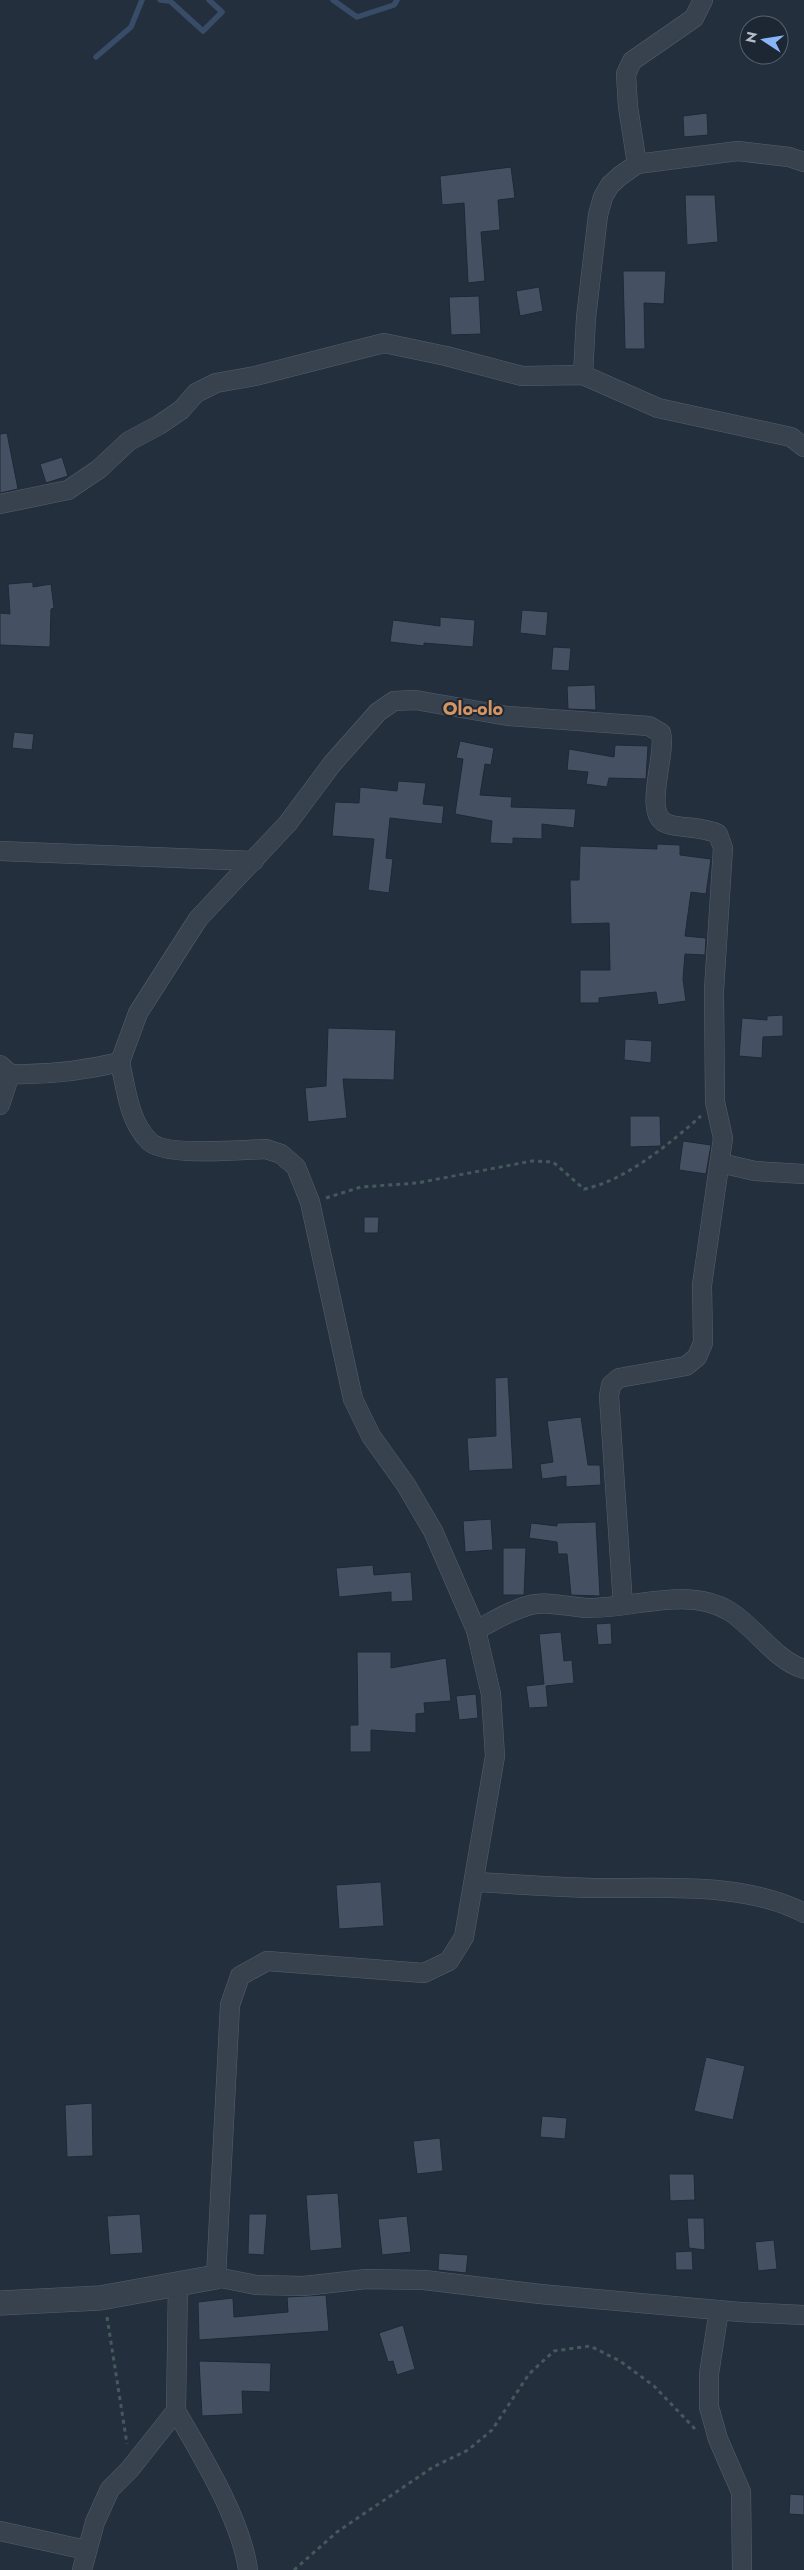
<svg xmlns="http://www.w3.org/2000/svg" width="804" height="2570" viewBox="0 0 804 2570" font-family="Jost,sans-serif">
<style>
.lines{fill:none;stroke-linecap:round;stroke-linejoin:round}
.stream{stroke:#394c67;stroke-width:5.5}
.building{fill:#455162;stroke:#1f2835}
.minor-casing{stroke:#565f6c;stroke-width:20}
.tertiary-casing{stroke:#565f6c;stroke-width:25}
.path{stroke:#44595c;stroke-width:3;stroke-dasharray:4 4;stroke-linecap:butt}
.minor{stroke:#38414e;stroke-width:19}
.tertiary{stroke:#38414e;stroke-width:24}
.labels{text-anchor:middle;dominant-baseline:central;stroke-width:4;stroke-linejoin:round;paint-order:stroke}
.quarter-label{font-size:18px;font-weight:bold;fill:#d59563;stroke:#1d2633}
</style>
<rect width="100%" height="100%" fill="#242f3e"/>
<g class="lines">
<g class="stream">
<polyline points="160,0 170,1 203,31 222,12 209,0"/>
<polyline points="333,0 357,17 394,5 397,0"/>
<polyline points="96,57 131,27 142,0"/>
</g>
</g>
<g class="building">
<polygon points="707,113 708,135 684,137 683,116"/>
<polygon points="511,167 515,198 498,200 500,230 481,232 485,281 468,283 464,203 442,205 440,176"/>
<polygon points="685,195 715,195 718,242 687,245"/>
<polygon points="623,271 666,271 664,304 644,303 645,349 625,349"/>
<polygon points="539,287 543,311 520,316 516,291"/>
<polygon points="479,296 481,334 451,335 449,297"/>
<polygon points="7,433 18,489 0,493 0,434"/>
<polygon points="62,457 68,476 46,483 40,464"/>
<polygon points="33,582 33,587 51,584 54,608 51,609 50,647 0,645 0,613 10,614 8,584"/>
<polygon points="522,610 548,612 546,636 520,633"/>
<polygon points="440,617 475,620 473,647 424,643 424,646 390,642 393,620 440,626"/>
<polygon points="553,647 571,648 569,671 551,670"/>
<polygon points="595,685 596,710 568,709 567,686"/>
<polygon points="14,732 34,734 32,750 12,748"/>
<polygon points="460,741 494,748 491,765 485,764 480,795 512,797 511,807 576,809 574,828 542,824 542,839 513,838 513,844 490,843 492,821 455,814 463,759 456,758"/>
<polygon points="615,745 648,746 646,779 609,778 607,787 586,784 588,772 567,770 569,749 614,757"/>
<polygon points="398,781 426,783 423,804 444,806 442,824 390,818 386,858 393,859 389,893 368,890 374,839 332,836 335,802 359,803 360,787 397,791"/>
<polygon points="657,844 680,845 680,855 711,859 706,894 691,892 685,936 706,938 705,955 685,954 683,979 686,1001 658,1005 656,992 599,998 599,1003 580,1003 580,970 610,970 609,923 571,924 570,880 579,880 580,846 657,849"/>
<polygon points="783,1015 783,1036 763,1037 762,1058 739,1056 742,1018 767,1020 767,1016"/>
<polygon points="328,1028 396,1030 394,1080 343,1079 347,1118 308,1122 305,1088 326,1086"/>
<polygon points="625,1039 652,1041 651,1063 624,1060"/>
<polygon points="630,1116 660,1116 661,1146 630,1147"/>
<polygon points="683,1141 711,1145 706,1174 679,1170"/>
<polygon points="364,1217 379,1217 378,1233 364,1233"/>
<polygon points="508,1377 513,1469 469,1471 467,1438 496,1436 495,1378"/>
<polygon points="581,1417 588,1465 600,1465 601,1485 566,1487 566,1476 542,1479 540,1464 553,1462 547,1421"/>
<polygon points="491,1519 493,1550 465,1552 463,1521"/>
<polygon points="596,1522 600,1596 571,1595 567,1554 558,1554 557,1542 529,1538 531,1523 557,1526 557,1523"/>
<polygon points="503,1548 526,1548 524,1595 503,1595"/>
<polygon points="373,1565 374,1575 411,1572 413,1601 391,1602 391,1592 339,1597 336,1568"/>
<polygon points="611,1623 612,1644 598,1645 596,1624"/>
<polygon points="561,1632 564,1661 572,1660 574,1683 546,1686 548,1707 529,1708 526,1686 544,1684 539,1634"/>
<polygon points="357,1652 391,1652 391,1668 446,1658 451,1701 424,1703 425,1713 416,1714 416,1733 371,1730 371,1752 350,1752 350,1725 358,1725"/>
<polygon points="476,1694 478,1718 459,1720 456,1696"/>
<polygon points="381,1882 384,1926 339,1929 336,1885"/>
<polygon points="706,2057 745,2066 733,2120 694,2111"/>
<polygon points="92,2103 93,2156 67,2157 65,2105"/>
<polygon points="542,2116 567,2118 565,2139 540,2137"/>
<polygon points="440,2138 443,2171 417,2174 413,2141"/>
<polygon points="669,2174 694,2174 695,2200 670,2201"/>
<polygon points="338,2193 342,2248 310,2251 306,2195"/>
<polygon points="140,2214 143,2253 110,2255 107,2216"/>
<polygon points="249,2214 267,2214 264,2255 248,2254"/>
<polygon points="407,2216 411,2252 382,2255 378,2219"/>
<polygon points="687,2218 704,2218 705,2250 689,2248"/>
<polygon points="774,2240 777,2269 758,2271 755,2242"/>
<polygon points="692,2251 693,2270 676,2270 675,2252"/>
<polygon points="439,2253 468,2255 466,2273 438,2270"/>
<polygon points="326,2295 329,2331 199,2340 198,2302 233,2298 234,2317 288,2312 287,2297"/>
<polygon points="403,2325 415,2369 397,2375 393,2361 388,2362 379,2333"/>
<polygon points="199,2361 271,2363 270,2392 242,2391 243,2414 202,2416"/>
<polygon points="790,2494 804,2495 804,2515 789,2514"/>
</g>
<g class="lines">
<defs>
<g id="minor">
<polyline points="637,164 628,107 626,74 632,61 694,18 703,0"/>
<polyline points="583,375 586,318 598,215 603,197 610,185 620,176 637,164 738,151 789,157 804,162"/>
<polyline points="0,504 68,490 99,469 129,441 159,425 181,410 196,393 216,383 255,376 384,343 446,356 522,376 583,375 658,408 791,437 804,447"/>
<polyline points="0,851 254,861"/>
<path d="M120,1062L138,1013L198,919L288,823L332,764L378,712L394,701L415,700L508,716L649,726L661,733C667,755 641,816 668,824C684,829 702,826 718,834L723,848L714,990L715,1102L723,1138L702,1285L703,1343L697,1357L686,1366L619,1378L611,1385L609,1396L623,1605"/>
<path d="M0,1065L10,1074C48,1075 83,1071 120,1062C126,1089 129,1121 149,1141C163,1157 243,1150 266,1149L281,1154L296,1167L310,1202L353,1399L371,1436L406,1485L433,1531L476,1630L491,1694L495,1756L464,1937L449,1961L424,1973L267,1961L240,1976L230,2005L216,2277L256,2285L304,2286L366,2279L424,2280L540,2294L740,2312L804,2315"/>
<polyline points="0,1105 10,1074"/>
<polyline points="720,1163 755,1171 804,1174"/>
<path d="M476,1630C492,1622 509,1611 527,1606C546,1600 568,1607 587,1608C633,1609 687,1586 729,1611C754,1626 776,1661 804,1669"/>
<path d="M475,1882C514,1884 554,1887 593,1888C660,1889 743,1881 804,1913"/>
<polyline points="719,2310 709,2374 709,2407 718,2439 741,2492 742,2570"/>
<path d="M176,2411C202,2456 241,2519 248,2570"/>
<polyline points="0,2531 86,2550"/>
<polyline points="82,2570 95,2522 110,2489 130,2469 176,2411 178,2283"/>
</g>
<polyline id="tertiary" points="0,2303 100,2298 216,2277"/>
</defs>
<use href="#minor" class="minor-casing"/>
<use href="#tertiary" class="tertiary-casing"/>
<g class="path">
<path d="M326,1198L361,1187L417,1183L532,1161L553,1162L584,1189C625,1181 669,1144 701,1116"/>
<polyline points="107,2317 127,2444"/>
<polyline points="294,2570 337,2532 433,2467 468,2450 492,2430 529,2374 554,2351 590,2346 620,2361 654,2386 696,2430"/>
</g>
<use href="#minor" class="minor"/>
<use href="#tertiary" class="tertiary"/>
</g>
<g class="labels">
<g class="quarter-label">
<text x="473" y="709">Olo-olo</text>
</g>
</g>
<g transform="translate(764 40) rotate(282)"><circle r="24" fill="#1d2633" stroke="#59626f"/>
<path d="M0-4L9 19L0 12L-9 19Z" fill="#8ab4f8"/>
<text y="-8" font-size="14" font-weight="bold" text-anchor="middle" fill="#b4bcc9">N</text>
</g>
</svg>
